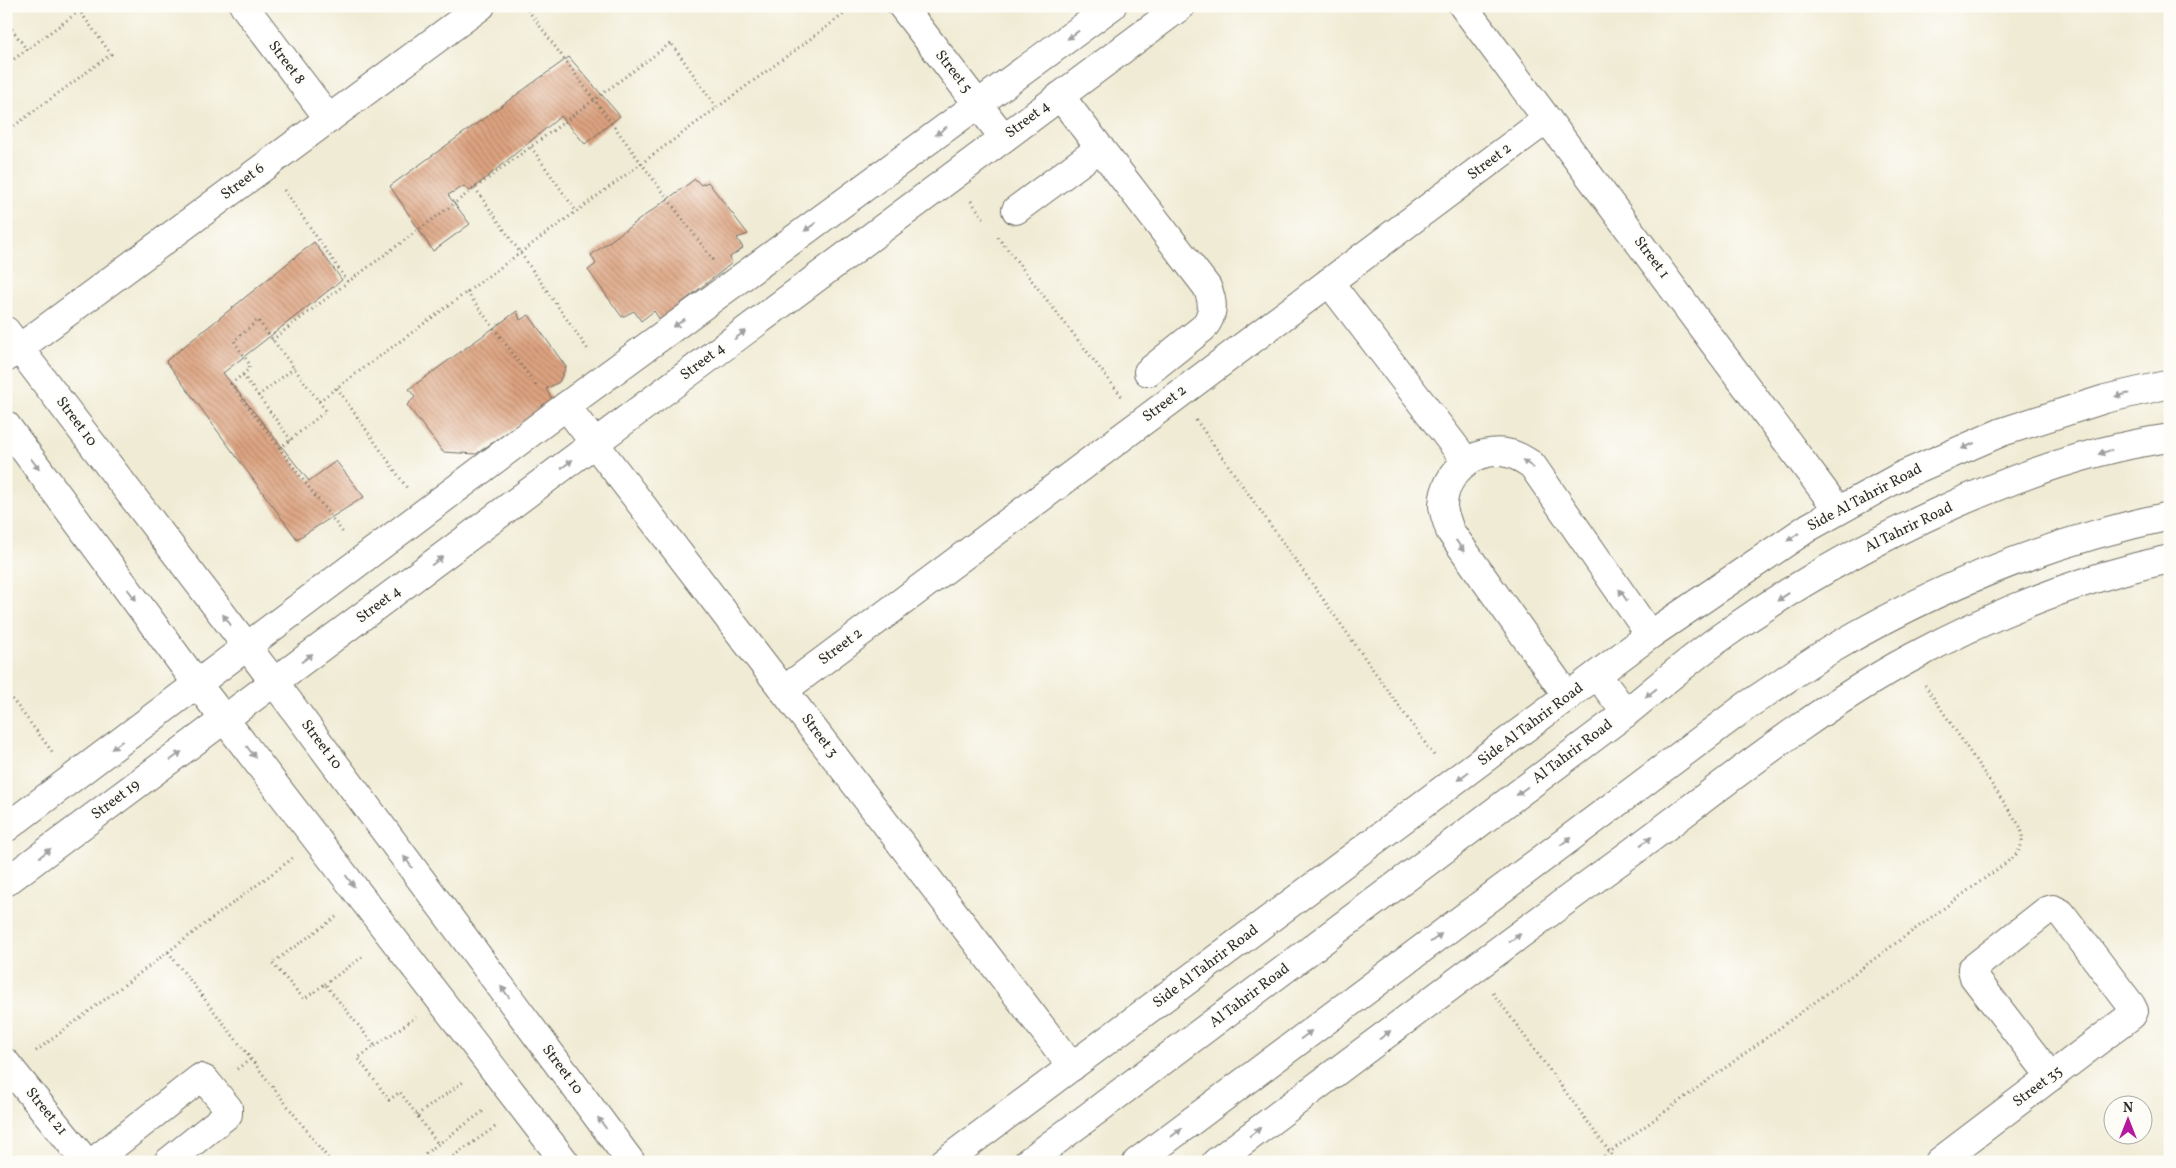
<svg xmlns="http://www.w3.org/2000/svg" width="2176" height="1168" viewBox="0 0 2176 1168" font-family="Vollkorn,serif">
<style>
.building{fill:url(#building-back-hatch)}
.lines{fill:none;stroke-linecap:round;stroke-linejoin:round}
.minor-casing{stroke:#706e66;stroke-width:30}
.path{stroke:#706e66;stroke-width:3;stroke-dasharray:1 4;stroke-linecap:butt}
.minor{stroke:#fff;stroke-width:28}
.oneway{fill:#a0a0a0}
.labels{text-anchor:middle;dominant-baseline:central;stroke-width:4;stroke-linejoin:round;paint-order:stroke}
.street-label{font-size:15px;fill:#2b2b2b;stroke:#fdfcf7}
</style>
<defs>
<pattern id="building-back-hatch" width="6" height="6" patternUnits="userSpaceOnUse" patternTransform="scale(1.25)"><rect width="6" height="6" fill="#dda380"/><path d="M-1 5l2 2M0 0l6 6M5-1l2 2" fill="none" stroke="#b38569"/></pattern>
</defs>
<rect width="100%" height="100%" fill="#fdfcf7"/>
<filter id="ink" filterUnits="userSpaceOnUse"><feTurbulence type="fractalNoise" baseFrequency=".02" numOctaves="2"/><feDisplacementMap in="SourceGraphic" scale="10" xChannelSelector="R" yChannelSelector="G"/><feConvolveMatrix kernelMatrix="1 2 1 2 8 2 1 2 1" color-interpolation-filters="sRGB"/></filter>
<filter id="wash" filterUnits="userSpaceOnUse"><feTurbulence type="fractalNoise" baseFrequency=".0096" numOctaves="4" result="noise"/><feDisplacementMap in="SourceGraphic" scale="20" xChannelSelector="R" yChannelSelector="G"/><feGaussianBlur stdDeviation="1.12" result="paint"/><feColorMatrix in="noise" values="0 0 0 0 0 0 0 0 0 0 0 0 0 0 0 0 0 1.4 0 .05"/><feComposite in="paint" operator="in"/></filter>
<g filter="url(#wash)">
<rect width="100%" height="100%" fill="#f0ebd4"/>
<g id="blocks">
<g class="building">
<polygon points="569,57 620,116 585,144 561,116 470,191 464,186 448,195 470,224 433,251 390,186"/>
<polygon points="695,179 701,185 708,182 748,234 737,238 743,248 730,257 732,263 660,320 654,311 641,321 634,311 622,317 588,270 596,264 591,255"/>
<polygon points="314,242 342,280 223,373 309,481 336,461 364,497 297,539 166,361"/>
<polygon points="517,311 520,320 529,315 566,367 559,382 546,389 553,401 476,454 443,452 407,405 415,397 409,389"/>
</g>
</g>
</g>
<g filter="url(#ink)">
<use href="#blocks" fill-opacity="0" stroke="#706e66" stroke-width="1"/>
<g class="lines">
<defs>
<g id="minor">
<polyline points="244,6 329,119"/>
<polyline points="902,6 1004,138"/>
<polyline points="1463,6 1838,510"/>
<path d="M1060,96L1207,287C1214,303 1214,315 1203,328L1148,372"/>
<polyline points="1016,210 1100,148"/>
<polyline points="1329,282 1466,461"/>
<polyline points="6,331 274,682 631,1162"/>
<polyline points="6,358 481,6"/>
<polyline points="566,406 1072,1067"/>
<polyline points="6,425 198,685 565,1162"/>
<polyline points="1597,675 1626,713"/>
<polyline points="784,690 1547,119"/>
<path d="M1568,697L1450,531C1448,523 1443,513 1443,505C1445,471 1477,445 1511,454C1518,456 1526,461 1532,465L1650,635"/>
<polyline points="6,828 566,406 1112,6"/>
<polyline points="6,882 1181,6"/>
<polyline points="6,1063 86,1162"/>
<polyline points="93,1162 200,1078 205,1080 228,1108 228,1114 168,1162"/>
<polyline points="944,1162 1650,635 1809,527 1903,475 2002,432 2105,399 2170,384"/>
<path d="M1028,1162L1626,713C1658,687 1690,659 1724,635C1844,550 2024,458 2170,438"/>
<path d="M1137,1162L1749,704C1777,686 1804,666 1832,649C1937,587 2050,541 2170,516"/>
<path d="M1216,1162C1352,1060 1487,958 1624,858C1717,790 1808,714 1909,659C1990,615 2080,578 2170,559"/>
<polyline points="1939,1162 2132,1015 2134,1011 2131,1005 2061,913 2053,909 2046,911 1972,969 1974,977 2051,1077"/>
</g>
</defs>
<use href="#minor" class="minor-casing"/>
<g class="path">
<polyline points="525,6 713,260"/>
<polyline points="6,21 27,50"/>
<polyline points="6,65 86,6"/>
<polyline points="6,132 111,54 76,6"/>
<polyline points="531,147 576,211"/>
<polyline points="475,188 589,351"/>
<polyline points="284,190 348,282"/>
<polyline points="971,201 985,220"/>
<polyline points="998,237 1123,398"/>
<polyline points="467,292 538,388"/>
<polyline points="272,340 348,282 671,43 717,108"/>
<polyline points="243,375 291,440"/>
<polyline points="337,388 407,488"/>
<polyline points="258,396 294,368"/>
<polyline points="319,401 855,6"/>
<polyline points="1196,420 1435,757"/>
<polyline points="280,448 326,411 258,320 234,341 250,365 248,370 231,384 344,534"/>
<polyline points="6,691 54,754"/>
<polyline points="336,917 272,963 304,999 325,984 375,1046 358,1058 389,1100 400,1092 438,1144"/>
<polyline points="168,952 331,1162"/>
<polyline points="325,984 365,955"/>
<polyline points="1493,993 1617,1162"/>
<polyline points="375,1046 416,1017"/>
<polyline points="36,1051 293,858"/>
<polyline points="237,1069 251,1059"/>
<polyline points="417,1115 463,1082"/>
<polyline points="432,1162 426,1153 485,1110"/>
<polyline points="445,1162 498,1125"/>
<path d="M1596,1162L2014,857C2022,847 2024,841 2021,828L1925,685"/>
</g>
<use href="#minor" class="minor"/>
</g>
<defs><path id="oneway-solid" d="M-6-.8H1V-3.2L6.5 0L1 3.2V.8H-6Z" transform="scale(1.25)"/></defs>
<g class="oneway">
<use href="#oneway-solid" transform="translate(1073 35) rotate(144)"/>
<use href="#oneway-solid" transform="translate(941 131) rotate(144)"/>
<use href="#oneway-solid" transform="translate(810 227) rotate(144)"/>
<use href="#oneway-solid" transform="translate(679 323) rotate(144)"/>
<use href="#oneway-solid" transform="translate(740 335) rotate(-37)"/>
<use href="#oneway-solid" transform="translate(2122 395) rotate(167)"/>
<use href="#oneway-solid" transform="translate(1968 446) rotate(156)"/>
<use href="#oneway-solid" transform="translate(2105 452) rotate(163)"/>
<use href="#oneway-solid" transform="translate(35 464) rotate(53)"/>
<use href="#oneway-solid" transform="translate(567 464) rotate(-37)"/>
<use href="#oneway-solid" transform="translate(1528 464) rotate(-145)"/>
<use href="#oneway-solid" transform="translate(1793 537) rotate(146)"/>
<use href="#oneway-solid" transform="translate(1460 546) rotate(55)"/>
<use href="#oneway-solid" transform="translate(437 561) rotate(-37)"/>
<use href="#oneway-solid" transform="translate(132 595) rotate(53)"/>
<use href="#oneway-solid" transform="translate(1623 595) rotate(-125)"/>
<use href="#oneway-solid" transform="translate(1783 597) rotate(147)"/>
<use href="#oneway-solid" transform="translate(227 620) rotate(-127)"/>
<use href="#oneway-solid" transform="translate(307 658) rotate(-37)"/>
<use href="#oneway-solid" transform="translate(1651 693) rotate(142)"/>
<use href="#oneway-solid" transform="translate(117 745) rotate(143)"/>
<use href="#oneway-solid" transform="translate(251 752) rotate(53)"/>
<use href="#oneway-solid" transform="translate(176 756) rotate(-37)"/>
<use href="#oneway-solid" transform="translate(1463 776) rotate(143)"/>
<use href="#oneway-solid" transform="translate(1522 791) rotate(143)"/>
<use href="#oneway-solid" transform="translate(1566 841) rotate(-37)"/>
<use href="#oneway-solid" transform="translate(1646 841) rotate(-36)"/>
<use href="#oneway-solid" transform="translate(45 853) rotate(-37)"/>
<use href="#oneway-solid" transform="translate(408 862) rotate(-127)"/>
<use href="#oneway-solid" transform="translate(350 881) rotate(53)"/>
<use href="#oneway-solid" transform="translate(1436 938) rotate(-37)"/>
<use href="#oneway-solid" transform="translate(1515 938) rotate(-36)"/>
<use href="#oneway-solid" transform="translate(505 992) rotate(-127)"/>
<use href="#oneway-solid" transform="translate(1306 1035) rotate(-37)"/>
<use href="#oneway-solid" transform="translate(1385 1035) rotate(-37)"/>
<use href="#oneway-solid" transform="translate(602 1123) rotate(-127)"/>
<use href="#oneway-solid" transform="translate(1255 1132) rotate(-37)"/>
<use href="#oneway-solid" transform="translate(1176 1133) rotate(-37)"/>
</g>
</g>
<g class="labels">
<g class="street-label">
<text transform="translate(286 63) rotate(53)">Street 8</text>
<text transform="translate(953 72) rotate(52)">Street 5</text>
<text transform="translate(1028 120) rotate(-37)">Street 4</text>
<text transform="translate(1490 162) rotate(-37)">Street 2</text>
<text transform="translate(243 182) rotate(-37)">Street 6</text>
<text transform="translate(1651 258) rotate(53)">Street 1</text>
<text transform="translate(703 362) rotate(-37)">Street 4</text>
<text transform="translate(1165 404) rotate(-37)">Street 2</text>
<text transform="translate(76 422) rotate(53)">Street 10</text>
<text transform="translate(1865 498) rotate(-28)">Side Al Tahrir Road</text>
<text transform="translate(1909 528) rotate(-26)">Al Tahrir Road</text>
<text transform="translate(379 605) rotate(-37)">Street 4</text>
<text transform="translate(841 647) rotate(-37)">Street 2</text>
<text transform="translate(1531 725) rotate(-37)">Side Al Tahrir Road</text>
<text transform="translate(819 736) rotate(53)">Street 3</text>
<text transform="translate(321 745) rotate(53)">Street 10</text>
<text transform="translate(1573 752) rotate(-37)">Al Tahrir Road</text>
<text transform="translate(116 800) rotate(-37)">Street 19</text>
<text transform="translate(1206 967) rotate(-37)">Side Al Tahrir Road</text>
<text transform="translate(1250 996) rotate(-37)">Al Tahrir Road</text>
<text transform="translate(562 1070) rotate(53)">Street 10</text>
<text transform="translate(2038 1087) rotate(-37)">Street 35</text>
<text transform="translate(46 1112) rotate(51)">Street 21</text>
</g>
</g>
<rect width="2176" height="1168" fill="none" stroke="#fdfcf7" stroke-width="25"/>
<g transform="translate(2128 1120)"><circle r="24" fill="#fdfcf7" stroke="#a9a8a5"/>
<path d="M0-4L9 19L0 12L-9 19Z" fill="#b5179e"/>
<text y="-8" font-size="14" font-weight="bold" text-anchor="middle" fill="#2b2b2b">N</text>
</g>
</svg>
